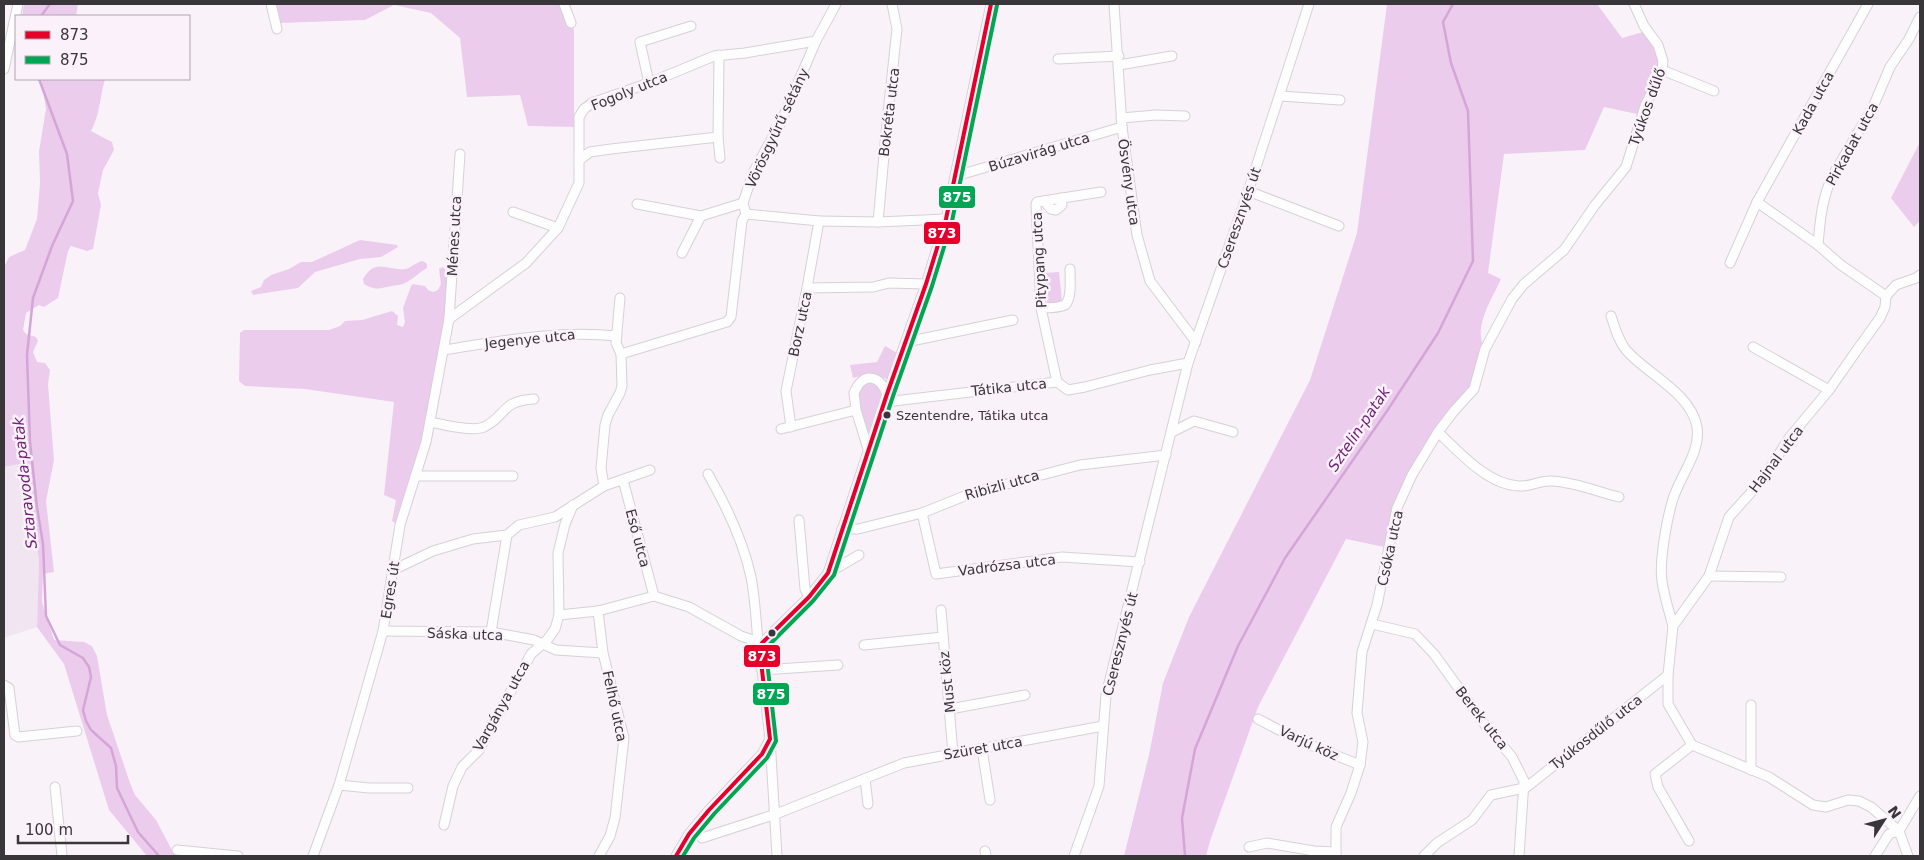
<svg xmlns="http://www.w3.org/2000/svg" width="1924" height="860" viewBox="0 0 1924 860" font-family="'DejaVu Sans',sans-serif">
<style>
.built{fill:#f0e5f0}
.green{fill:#ebcced}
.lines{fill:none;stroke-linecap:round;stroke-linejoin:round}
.stream{stroke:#d5a5d8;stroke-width:2.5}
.minor-casing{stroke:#d5d1d5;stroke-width:11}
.minor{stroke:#fefdfe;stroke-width:9}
.bus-1-casing{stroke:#fbf1fb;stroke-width:8}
.bus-2-casing{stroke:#fbf1fb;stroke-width:8}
.bus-1{stroke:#e4002b;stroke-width:4}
.bus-2{stroke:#00a651;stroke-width:4}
.bus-dot{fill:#39363a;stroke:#fbf1fb;stroke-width:2}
.labels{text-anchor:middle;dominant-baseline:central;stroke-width:5;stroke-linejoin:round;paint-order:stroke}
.bus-label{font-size:13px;fill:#39363a;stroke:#fbf1fb;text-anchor:start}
.street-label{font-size:14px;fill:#39363a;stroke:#fbf1fb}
.water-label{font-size:15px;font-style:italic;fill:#6f1f75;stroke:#fbf1fb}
.line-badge{stroke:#fbf1fb;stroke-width:2}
.badge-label{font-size:14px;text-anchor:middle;font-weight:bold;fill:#fff}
</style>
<rect width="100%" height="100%" fill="#f9f3f9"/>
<polygon class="built" points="23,462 39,561 37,627 4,638 4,467"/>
<g class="green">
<polygon points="24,4 78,4 76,16 22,16"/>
<polygon points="273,4 564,4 574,30 574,127 528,126 520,95 467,97 460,38 431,13 394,5 365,20 280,23"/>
<path d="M1387,4H1597L1622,38L1643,32L1656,50L1661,64L1637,114L1604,107L1585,150L1504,154L1488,273L1501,279C1492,299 1472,329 1485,349L1478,380L1412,475L1389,548L1346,539L1258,707L1210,841L1206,856H1124L1149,755L1163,683L1189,617L1310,380L1357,233Z"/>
<path d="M41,79H105C100,96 100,115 91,131L112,142L114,150L103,170L98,193L101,205L93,249L87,251L71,246L68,251L58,298L44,307L39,305L26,313L23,330L26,334L36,337L38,341L33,352L37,362L45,363L50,370L48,384L54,460L46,501L54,572L43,574L42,602L54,640L84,642L92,646L97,656L107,715L130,783L135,795L156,820L175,856H147L109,810L64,664L37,627L39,561L23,463L4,467V267L9,257L25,250L37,219L40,183L39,151L46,109Z"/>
<polygon points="1920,142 1920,221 1914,227 1891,198"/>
<polygon points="360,240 397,245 398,247 381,257 360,259 315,272 298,288 253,295 251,291 261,287 264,280 271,275 289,269 301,262 312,262"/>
<path d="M423,261L427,264V268C420,272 414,278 407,282C401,286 394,285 387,287C378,289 374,290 364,284L363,279C375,257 389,271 405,269C411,268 416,262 423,261Z"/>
<polygon points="443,267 448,273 446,311 427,422 395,523 392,521 396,500 384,495 394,402 305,389 245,386 239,381 240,333 244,330 329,330 340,326 345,321 362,320 392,311 398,316 397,325 403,327 405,322 403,308 411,286 413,284 425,286 428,290 433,292 438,290 441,284 439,269"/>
<polygon points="1059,272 1062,302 1047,303 1044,273"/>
<path d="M885,346L899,354L889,380C875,374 868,374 853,378L850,365L877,362Z"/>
<path d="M872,381C879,385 881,388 881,396L867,437L856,393L865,382Z"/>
</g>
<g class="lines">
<g class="stream">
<polyline points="41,16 50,4"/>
<polyline points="39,79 67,154 73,201 52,246 33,298 27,355 30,442 37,507 43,544 46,616 60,645 83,658 89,667 91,677 83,710 86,721 91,730 111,748 116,766 117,788 138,832 159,856"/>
<polyline points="1185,856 1182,818 1195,749 1238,646 1285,558 1387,411 1438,333 1473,261 1468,111 1451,63 1443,22 1453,4"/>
</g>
<defs>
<g id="minor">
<polyline points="271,4 277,29"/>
<polyline points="564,4 571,23"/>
<polyline points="1114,4 1122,127 1137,235 1150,281 1196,342"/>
<polyline points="719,55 718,137 720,158"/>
<polyline points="1058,59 1119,56"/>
<polyline points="1119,65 1172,56"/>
<polyline points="4,69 18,4"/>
<polyline points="1662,70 1714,91"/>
<polyline points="649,83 640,42 691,26"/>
<polyline points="1280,96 1340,100"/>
<polyline points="1121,118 1156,115 1185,116"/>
<polyline points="579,160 590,152 611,149 718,137"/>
<polyline points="956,176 1122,127"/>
<polyline points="1248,191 1339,226"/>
<polyline points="1044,201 1051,209 1056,210 1062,205 1061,198"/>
<polyline points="1757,202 1818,245"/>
<polyline points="637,204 701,216"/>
<polyline points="513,212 558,228"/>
<polyline points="746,214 819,221 807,288 786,391 791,427"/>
<polyline points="819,221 878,222 946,219"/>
<polyline points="878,222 887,122 897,29 892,4"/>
<polyline points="682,253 701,216 743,203"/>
<polyline points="1730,263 1757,202 1868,4"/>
<polyline points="807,288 873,287 889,283 926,284"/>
<polyline points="1886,296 1885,307 1880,318 1857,350 1829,390 1789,438 1764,478 1729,517 1709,576 1673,626 1668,675 1668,704 1692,745 1769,777 1813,805 1826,807 1848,800 1859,801 1871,807 1899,831"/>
<path d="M1886,296L1841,265L1818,245C1820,221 1822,197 1833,175L1873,107L1890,67L1909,39L1920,17"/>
<polyline points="1886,296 1896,285 1916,278 1920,275"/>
<path d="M1041,308C1047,308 1059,308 1065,305C1072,299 1070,278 1070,269"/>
<path d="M1611,316C1615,328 1618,340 1626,350C1648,375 1691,393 1697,427C1701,452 1680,476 1673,499C1667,518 1659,562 1662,581C1664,596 1669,611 1673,626"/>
<polyline points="449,319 526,263 558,228 579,183 579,117 584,109 592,103 649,83 714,56 745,53 816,41"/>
<polyline points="906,342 1013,320"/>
<polyline points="1753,347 1829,390"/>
<path d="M444,350C501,341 558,330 617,336"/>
<polyline points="621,354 727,322 731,317 742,221 746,214 743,203 753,173 781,122 816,41 836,4"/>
<polyline points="1057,382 1041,308 1036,204 1037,202 1101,192"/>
<polyline points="885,402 1057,382 1068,390 1085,387 1150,370 1188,363"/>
<path d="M430,422C444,425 472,432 484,427C507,416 500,401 534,399"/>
<polyline points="781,429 856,410"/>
<polyline points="1172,432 1194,421 1233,432"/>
<path d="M1438,432C1459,452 1488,485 1519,486C1531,487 1540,480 1552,481C1575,482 1598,492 1619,497"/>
<path d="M868,449L856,410L854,393C863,372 879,374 887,394"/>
<path d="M708,474C727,507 743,540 751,577C755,598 756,620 758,642"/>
<polyline points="415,476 513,476"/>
<polyline points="623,480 654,596"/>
<polyline points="604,486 601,468 605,425 608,415 620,393 622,386 621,354 616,343 620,298"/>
<polyline points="922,513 936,574 1062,557 1140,562"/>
<polyline points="799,520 805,589 809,597"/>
<polyline points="842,529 858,529 922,513 972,493 1080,465 1166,455"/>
<polyline points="393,570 433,551 473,539 507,535 519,525 555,517 604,486 650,470"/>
<polyline points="828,573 859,555"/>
<polyline points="1709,576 1781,577"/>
<polyline points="941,610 953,754"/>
<polyline points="598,611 603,653 624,738 615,818 610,836 599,856"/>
<polyline points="559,615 598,611 654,596 689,607 741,636 762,643"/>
<polyline points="1372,624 1415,634 1434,654 1486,726 1512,757 1524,781 1519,856"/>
<polyline points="383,631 491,632 534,640 556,650 603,653"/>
<polyline points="491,632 507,535"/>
<polyline points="864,645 943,637"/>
<polyline points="762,670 838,665"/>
<polyline points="4,685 9,688 15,735 18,737 77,731"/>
<polyline points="1751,705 1751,770"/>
<polyline points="950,709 1025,695"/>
<polyline points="1258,719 1300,741 1360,765"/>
<polyline points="770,739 777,856"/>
<polyline points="982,749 990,800"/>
<polyline points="865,779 868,804"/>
<polyline points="339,785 369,788 408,788"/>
<polyline points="55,787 62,856"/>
<polyline points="1523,790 1668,675"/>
<polyline points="444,825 453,786 462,767 479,750 531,654 547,640 555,629 559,615 558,553 565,524 573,505"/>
<polyline points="1899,831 1908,856"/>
<polyline points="702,838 776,814 904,763 1103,726"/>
<polyline points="1689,841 1658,787 1655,774 1692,745"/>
<polyline points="1249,847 1267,843 1314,851 1336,852"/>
<polyline points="177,850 238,856"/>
<polyline points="985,851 986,856"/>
<polyline points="313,856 339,785 383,631 400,525 426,442 449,319 460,154"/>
<polyline points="676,856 689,834 709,810 762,754 770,739 762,670 762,643 809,597 828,573 887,394 926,284 946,219 991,4"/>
<polyline points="1074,856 1099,786 1106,695 1188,363 1246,198 1309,4"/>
<polyline points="1336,856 1336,827 1351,793 1360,765 1363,742 1357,713 1362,652 1377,605 1397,508 1412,475 1438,432 1454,411 1474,389 1485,349 1512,299 1524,284 1564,250 1595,205 1626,167 1645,106 1662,71 1663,61 1658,45 1644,26 1634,4"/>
<polyline points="1424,856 1437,843 1472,820 1491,795 1524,788"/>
<polyline points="1875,856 1889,834 1899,831 1920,796"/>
</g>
</defs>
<use href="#minor" class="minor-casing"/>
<use href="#minor" class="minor"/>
<defs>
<polyline id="bus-1" points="676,856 689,834 709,810 762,754 770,739 762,670 762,643 809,597 828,573 887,394 926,284 946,219 991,4"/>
<polyline id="bus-2" points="683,856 694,838 714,814 767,758 776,741 768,670 768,646 813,601 834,575 893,396 932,286 952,221 997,5"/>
</defs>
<use href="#bus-1" class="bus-1-casing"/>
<use href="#bus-2" class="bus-2-casing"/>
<use href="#bus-1" class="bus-1"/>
<use href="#bus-2" class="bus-2"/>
</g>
<g class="bus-dot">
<circle cx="887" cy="415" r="4.5"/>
<circle cx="772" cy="633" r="4.5"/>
</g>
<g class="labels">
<g class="bus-label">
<text x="896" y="415">Szentendre, Tátika utca</text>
</g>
<g class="street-label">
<text transform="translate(629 91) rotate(-22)">Fogoly utca</text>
<text transform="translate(1813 103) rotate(-61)">Kada utca</text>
<text transform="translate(1647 107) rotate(-70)">Tyúkos dűlő</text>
<text transform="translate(889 112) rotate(-83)">Bokréta utca</text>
<text transform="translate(777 128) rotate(-65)">Vörösgyűrű sétány</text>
<text transform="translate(1852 144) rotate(-61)">Pirkadat utca</text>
<text transform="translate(1039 152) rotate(-17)">Búzavirág utca</text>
<text transform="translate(1129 182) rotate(82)">Ösvény utca</text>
<text transform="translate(1239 218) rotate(-71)">Cseresznyés út</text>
<text transform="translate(454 236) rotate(-87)">Ménes utca</text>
<text transform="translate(1039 260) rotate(-93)">Pitypang utca</text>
<text transform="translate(800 324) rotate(-78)">Borz utca</text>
<text transform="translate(530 339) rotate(-6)">Jegenye utca</text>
<text transform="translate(1009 387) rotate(-6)">Tátika utca</text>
<text transform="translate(1776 459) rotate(-53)">Hajnal utca</text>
<text transform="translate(1002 485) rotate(-16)">Ribizli utca</text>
<text transform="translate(638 538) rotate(75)">Eső utca</text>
<text transform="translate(1390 548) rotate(-78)">Csóka utca</text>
<text transform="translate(1007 565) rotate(-7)">Vadrózsa utca</text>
<text transform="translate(390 590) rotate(-81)">Egres út</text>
<text transform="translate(465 634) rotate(2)">Sáska utca</text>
<text transform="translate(1120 644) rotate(-76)">Cseresznyés út</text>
<text transform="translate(947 682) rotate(-96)">Must köz</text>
<text transform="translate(501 706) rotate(-61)">Vargánya utca</text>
<text transform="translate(615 706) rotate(78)">Felhő utca</text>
<text transform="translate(1482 718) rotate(52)">Berek utca</text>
<text transform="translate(1596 732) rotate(-38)">Tyúkosdűlő utca</text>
<text transform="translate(1309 743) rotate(25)">Varjú köz</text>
<text transform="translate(983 748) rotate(-10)">Szüret utca</text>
</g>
<g class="water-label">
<text transform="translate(1359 429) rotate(-56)">Sztelin-patak</text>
<text transform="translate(25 483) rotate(-96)">Sztaravoda-patak</text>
</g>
</g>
<g class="line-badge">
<rect x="938" y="185" width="38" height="24" rx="5" fill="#00a651"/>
<rect x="923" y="221" width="38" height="24" rx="5" fill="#e4002b"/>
<rect x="743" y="644" width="38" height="24" rx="5" fill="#e4002b"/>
<rect x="752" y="682" width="38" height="24" rx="5" fill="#00a651"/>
</g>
<g class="badge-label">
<text x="957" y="202">875</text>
<text x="942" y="238">873</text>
<text x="762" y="661">873</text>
<text x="771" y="699">875</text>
</g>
<rect width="1924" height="860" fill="none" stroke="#39363a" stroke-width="10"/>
<rect x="15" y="15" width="175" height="65" fill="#fbf1fb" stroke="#ada6ae"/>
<rect x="25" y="31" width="25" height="8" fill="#e4002b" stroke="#ada6ae"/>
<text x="60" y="40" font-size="15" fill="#39363a">873</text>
<rect x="25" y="56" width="25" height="8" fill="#00a651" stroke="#ada6ae"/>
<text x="60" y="65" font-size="15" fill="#39363a">875</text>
<g transform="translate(1884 820) rotate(54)" stroke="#fbf1fb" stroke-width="4" paint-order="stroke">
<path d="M0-4L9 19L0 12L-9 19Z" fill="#39363a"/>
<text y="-8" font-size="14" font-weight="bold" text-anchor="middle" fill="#39363a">N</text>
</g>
<path d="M18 835v8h110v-8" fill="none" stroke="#39363a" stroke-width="2.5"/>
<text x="25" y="835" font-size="15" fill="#39363a" stroke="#fbf1fb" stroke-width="4" paint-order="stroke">100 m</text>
</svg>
